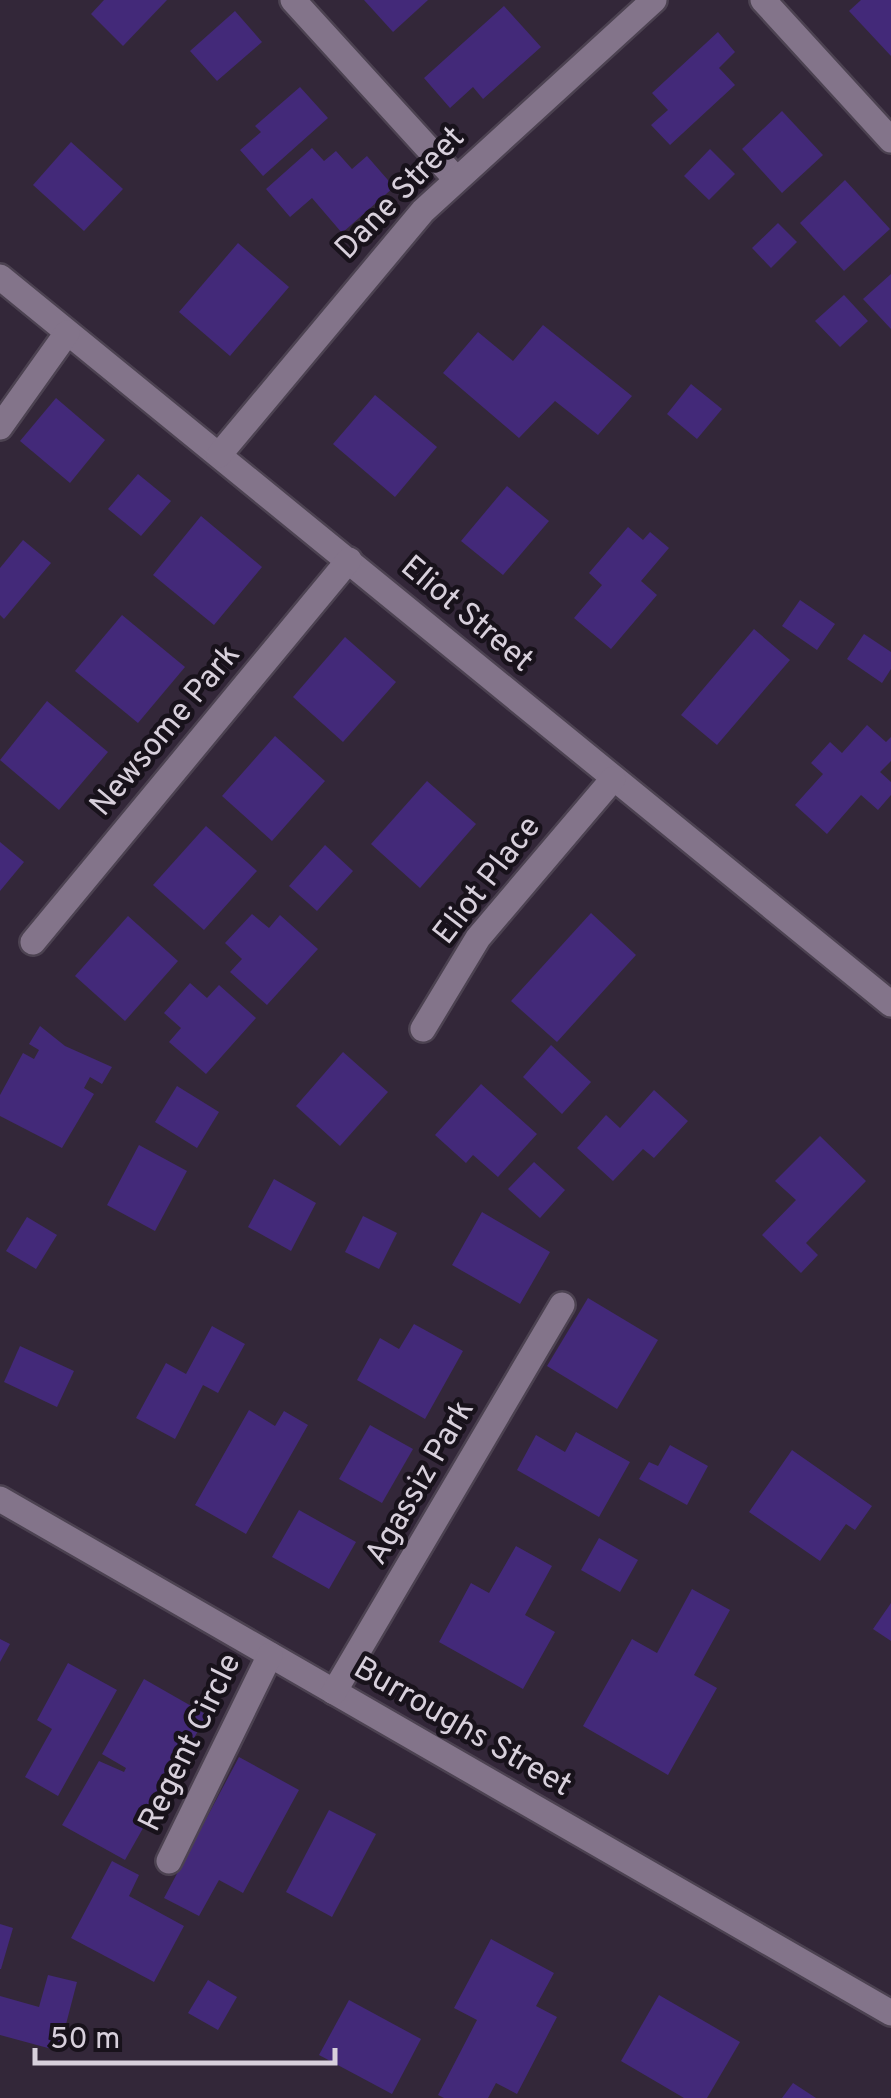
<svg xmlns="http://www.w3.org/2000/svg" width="891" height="2098" viewBox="0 0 891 2098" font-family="Overpass,sans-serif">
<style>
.building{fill:#432979}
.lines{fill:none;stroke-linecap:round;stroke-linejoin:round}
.minor-casing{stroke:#4c4251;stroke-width:30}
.minor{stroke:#83748a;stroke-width:25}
.labels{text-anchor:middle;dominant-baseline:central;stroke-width:9;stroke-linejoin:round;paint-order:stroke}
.street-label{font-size:32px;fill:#d8d0dc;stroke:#18121b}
</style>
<rect width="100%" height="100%" fill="#332739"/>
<g class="building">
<polygon points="104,0 167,0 123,46 91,14"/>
<polygon points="364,0 428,0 393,32"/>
<polygon points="861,0 891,0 891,56 849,11"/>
<polygon points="504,6 541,47 483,99 473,87 450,108 424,78"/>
<polygon points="235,11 262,42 217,81 190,51"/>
<polygon points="718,32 735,52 719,68 735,85 670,145 651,125 668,110 652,93"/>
<polygon points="300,87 328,118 263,176 240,150 261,132 255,126"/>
<polygon points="782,111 823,155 782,193 742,149"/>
<polygon points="71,142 123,189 84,231 33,185"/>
<polygon points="312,148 324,161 336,151 352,169 367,156 394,187 342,233 312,198 290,217 266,189"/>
<polygon points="710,149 735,174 709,200 684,176"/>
<polygon points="845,180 890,229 844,271 800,223"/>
<polygon points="778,223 797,242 771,268 752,248"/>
<polygon points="238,243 289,287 230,356 179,312"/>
<polygon points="891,274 891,329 863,299"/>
<polygon points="844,295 868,321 840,347 815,321"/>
<polygon points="543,325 632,396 598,435 555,401 519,438 443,373 478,332 513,361"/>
<polygon points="691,384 722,409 697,439 667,414"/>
<polygon points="375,395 437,447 395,497 333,444"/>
<polygon points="56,398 105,440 70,483 20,441"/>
<polygon points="138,474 171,501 141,536 108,509"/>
<polygon points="507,486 549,521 503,575 461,541"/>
<polygon points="201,516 262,567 214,625 153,575"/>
<polygon points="628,527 643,540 650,532 669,548 641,581 657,595 611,649 574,618 602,585 589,573"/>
<polygon points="23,540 51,563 4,619 0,615 0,568"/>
<polygon points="800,600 835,624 817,650 782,626"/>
<polygon points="122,615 185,667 138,723 75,671"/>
<polygon points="754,629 790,660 717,745 681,715"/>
<polygon points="864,634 891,652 891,669 882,683 847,659"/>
<polygon points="345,637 396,682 343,742 293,697"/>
<polygon points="47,701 108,752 59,810 0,760"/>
<polygon points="867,725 886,742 891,737 891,761 880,772 891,782 891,795 878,810 861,795 827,834 795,805 823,774 811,763 830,742 842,753"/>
<polygon points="275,736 325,781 272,841 222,796"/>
<polygon points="427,781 476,824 420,888 371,844"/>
<polygon points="206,826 257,871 204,930 153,885"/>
<polygon points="0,842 24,862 0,891"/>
<polygon points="325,845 353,871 317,911 289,886"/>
<polygon points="591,913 636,955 557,1042 511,1001"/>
<polygon points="252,914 269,928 280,915 318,949 267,1005 230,972 242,959 225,943"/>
<polygon points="128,916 178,961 125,1021 75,976"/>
<polygon points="190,983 207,998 219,985 256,1018 206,1074 169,1042 181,1028 164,1013"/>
<polygon points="40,1026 65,1046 112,1067 102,1084 90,1077 84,1088 94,1094 62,1148 0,1116 0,1095 23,1053 34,1059 39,1050 29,1044"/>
<polygon points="551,1045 591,1082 562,1114 523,1077"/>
<polygon points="343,1052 388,1092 340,1146 296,1106"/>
<polygon points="481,1084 537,1134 498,1177 473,1155 466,1163 435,1135"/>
<polygon points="177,1086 219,1112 197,1148 155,1122"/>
<polygon points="654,1090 688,1121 654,1158 643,1149 613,1181 577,1148 606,1115 620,1128"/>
<polygon points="820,1136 866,1181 806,1243 818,1255 801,1273 762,1235 796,1200 775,1181"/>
<polygon points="139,1145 187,1171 155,1231 107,1205"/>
<polygon points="534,1162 565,1190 540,1218 508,1189"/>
<polygon points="274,1179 316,1203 291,1251 248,1227"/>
<polygon points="482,1212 550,1252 520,1304 452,1265"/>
<polygon points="363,1216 397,1233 379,1269 345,1252"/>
<polygon points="27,1217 57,1235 36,1269 6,1251"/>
<polygon points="588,1298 658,1340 617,1409 547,1366"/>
<polygon points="414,1324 463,1351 425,1419 357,1380 380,1338 399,1349"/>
<polygon points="212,1326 245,1344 218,1393 203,1385 175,1439 136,1418 166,1363 186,1374"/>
<polygon points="20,1346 74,1371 57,1407 4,1382"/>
<polygon points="249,1410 275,1426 284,1411 308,1425 246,1534 195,1505"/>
<polygon points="370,1425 413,1449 382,1503 339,1479"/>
<polygon points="576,1432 630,1462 599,1517 517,1470 536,1435 565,1452"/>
<polygon points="670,1445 708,1466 687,1505 639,1479 649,1462 658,1466"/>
<polygon points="792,1450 872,1506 855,1530 846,1524 820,1561 749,1512"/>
<polygon points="299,1510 356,1542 329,1589 272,1557"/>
<polygon points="599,1538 638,1560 620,1592 581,1570"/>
<polygon points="516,1546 552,1566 525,1615 555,1632 523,1689 439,1642 471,1583 489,1593"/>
<polygon points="692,1589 730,1610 694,1675 717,1688 668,1775 583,1726 632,1639 657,1653"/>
<polygon points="891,1603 891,1641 873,1629"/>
<polygon points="0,1639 10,1644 0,1662"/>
<polygon points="68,1663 117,1690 58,1796 25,1777 52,1729 37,1720"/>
<polygon points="144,1679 207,1715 125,1860 62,1825 99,1761 124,1772 126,1768 102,1754"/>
<polygon points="239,1757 299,1790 243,1893 219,1880 199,1916 164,1898"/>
<polygon points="329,1810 376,1834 332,1917 286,1892"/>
<polygon points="112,1861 139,1875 129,1896 184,1926 154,1982 71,1938"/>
<polygon points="0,1924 13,1928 1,1969 0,1969"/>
<polygon points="491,1939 554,1973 536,2006 557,2017 517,2094 496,2083 488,2098 444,2098 438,2095 477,2020 454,2008"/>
<polygon points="48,1975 77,1982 59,2051 0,2035 0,1996 39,2007"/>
<polygon points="208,1980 237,1997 218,2030 188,2013"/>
<polygon points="659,1995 740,2042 707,2098 684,2098 621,2061"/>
<polygon points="349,2000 421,2039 392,2094 319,2055"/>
<polygon points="793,2083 816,2098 782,2098"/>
</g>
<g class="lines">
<defs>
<g id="minor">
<polyline points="293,0 456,179"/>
<polyline points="763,0 891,140"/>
<polyline points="0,277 891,1004"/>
<polyline points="0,427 67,333"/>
<polyline points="219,455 423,211 654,0"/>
<polyline points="33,942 349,560"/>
<polyline points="423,1029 478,938 613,779"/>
<polyline points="0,1499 891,2013"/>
<polyline points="334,1692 562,1305"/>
<polyline points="169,1861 270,1655"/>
</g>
</defs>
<use href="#minor" class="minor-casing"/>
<use href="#minor" class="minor"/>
</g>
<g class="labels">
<g class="street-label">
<text transform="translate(401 194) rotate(-46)">Dane Street</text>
<text transform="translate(466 615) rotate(40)">Eliot Street</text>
<text transform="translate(166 731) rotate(-50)">Newsome Park</text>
<text transform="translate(488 881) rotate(-52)">Eliot Place</text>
<text transform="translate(421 1483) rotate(-60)">Agassiz Park</text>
<text transform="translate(462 1728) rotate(30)">Burroughs Street</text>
<text transform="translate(191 1743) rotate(-64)">Regent Circle</text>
</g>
</g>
<path d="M35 2048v15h300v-15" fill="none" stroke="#d8d0dc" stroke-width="5"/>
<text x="50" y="2048" font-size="30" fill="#d8d0dc" stroke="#18121b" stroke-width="8" paint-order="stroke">50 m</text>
</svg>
